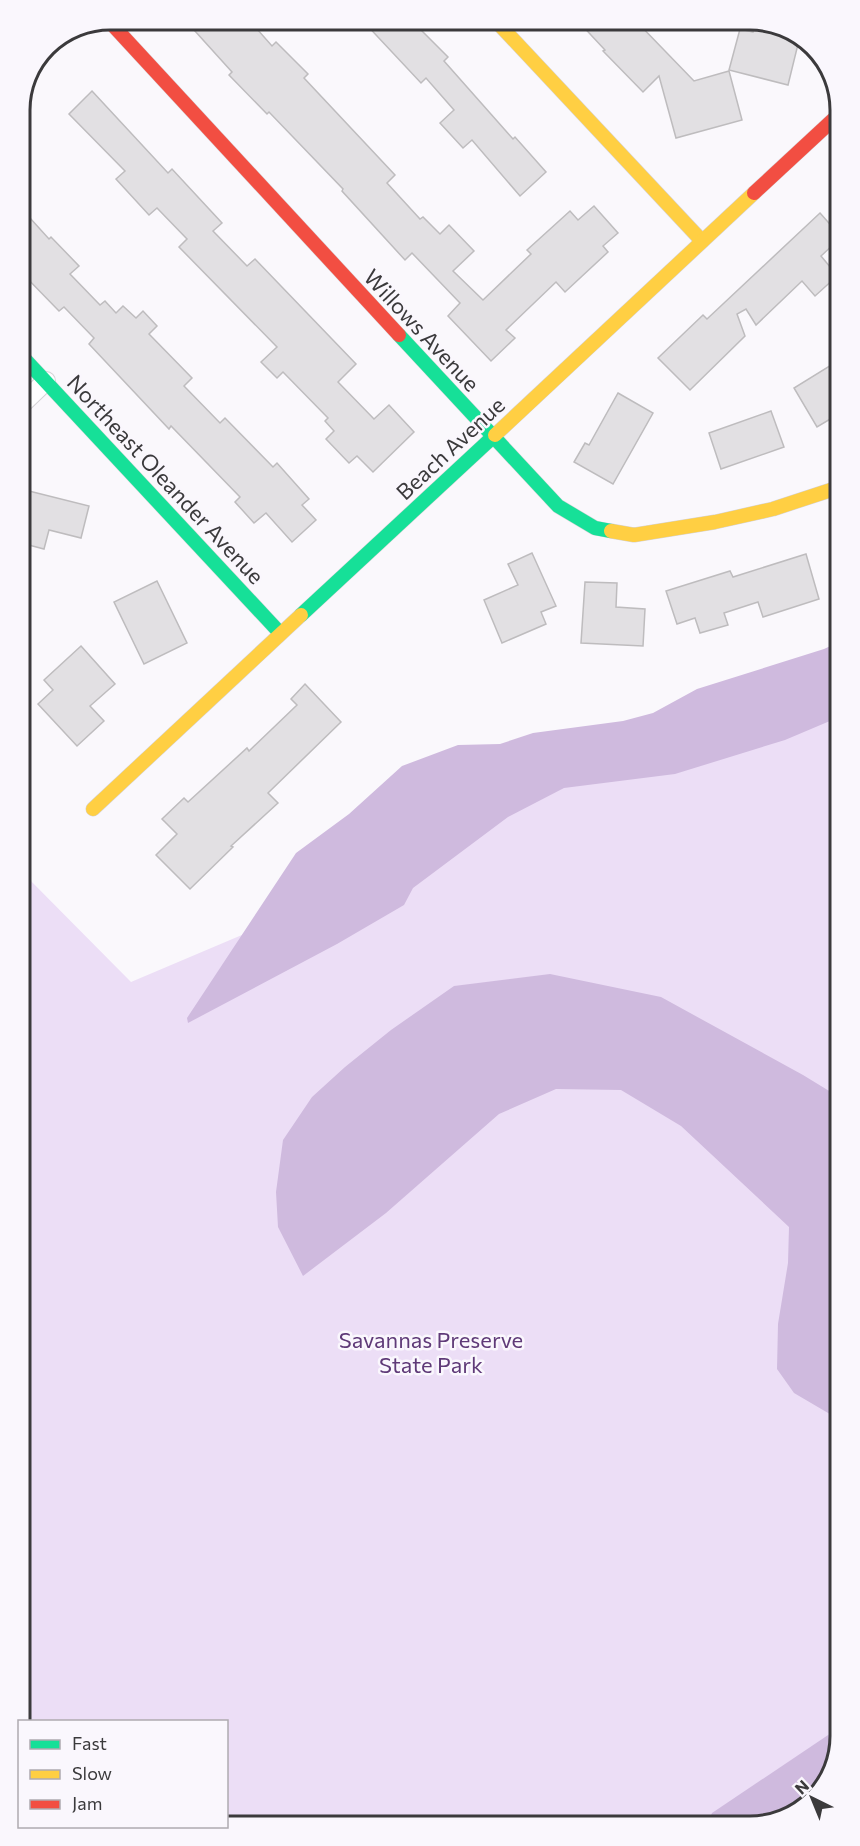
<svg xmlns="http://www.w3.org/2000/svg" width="860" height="1846" viewBox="0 0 860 1846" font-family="Commissioner,sans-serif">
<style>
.green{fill:#ecdef6}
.water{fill:#cfbade}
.building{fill:#e2e0e3;stroke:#bebcbe;stroke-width:1.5}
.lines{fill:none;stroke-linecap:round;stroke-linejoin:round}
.street-casing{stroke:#d5d3d6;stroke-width:20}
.fast-casing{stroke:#d5d3d6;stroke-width:15}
.slow-casing{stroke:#d5d3d6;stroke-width:15}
.jam-casing{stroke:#d5d3d6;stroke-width:15}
.street{stroke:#fefeff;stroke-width:18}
.fast{stroke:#16e098;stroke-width:14}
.slow{stroke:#ffcf43;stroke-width:14}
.jam{stroke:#f24e42;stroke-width:14}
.labels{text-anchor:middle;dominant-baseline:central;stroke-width:5;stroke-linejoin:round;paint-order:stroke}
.street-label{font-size:22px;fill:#3b3a3c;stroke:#faf7fd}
.park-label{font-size:22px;fill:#5f3a78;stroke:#faf7fd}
.rim{fill:none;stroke:#3b3a3c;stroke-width:3}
</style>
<rect width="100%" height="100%" fill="#faf8fc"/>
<polygon class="green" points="837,651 840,1736 825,1787 779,1822 227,1825 226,1722 24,1721 22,872 131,982 277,920"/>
<g class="water">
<polygon points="837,643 837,718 785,740 675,774 564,788 508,817 413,888 404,905 337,944 188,1023 187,1018 296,853 349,814 402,766 458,745 500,744 533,733 623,721 653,713 697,689 824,649"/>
<polygon points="550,974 661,997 803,1075 839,1097 840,1420 794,1393 777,1369 778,1324 788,1263 789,1227 681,1126 621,1090 556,1089 499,1114 386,1213 303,1276 278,1227 276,1192 283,1140 312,1097 345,1067 391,1030 454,986"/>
<polygon points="840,1727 840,1736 825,1787 779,1822 708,1822 712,1813"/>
</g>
<g class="building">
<polygon points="185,20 249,20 272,46 276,42 308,74 304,78 395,175 387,183 420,219 423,217 440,234 449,225 474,251 453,271 483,300 531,254 527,250 570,211 578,220 594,206 618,233 603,246 608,252 565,292 556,282 506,330 515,338 491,361 448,316 460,303 412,253 405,260 342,191 343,189 269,112 267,114 229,75 232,72"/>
<polygon points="362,20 411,20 448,57 444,61 513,139 515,137 546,172 520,196 472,140 463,148 440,123 454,110 426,78 421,83"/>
<polygon points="577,20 635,20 694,81 729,71 742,120 676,138 659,76 643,92 603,51 605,50"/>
<polygon points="756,20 800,36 788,85 729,70 740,29 753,32"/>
<polygon points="92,91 168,173 172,169 222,223 213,231 247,266 255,259 356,364 338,382 374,419 389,405 414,432 373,472 357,456 349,463 326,439 334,431 325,421 328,418 283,372 277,378 261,362 277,347 179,247 187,239 157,208 149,215 116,179 125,171 69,114"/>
<polygon points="20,207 49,239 51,237 79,266 70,274 100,305 105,301 116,313 123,306 136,318 143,311 157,326 149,334 192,378 184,386 220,423 225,418 273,467 277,463 309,499 302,505 316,520 292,542 266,513 254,523 235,502 240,497 171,426 169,429 89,344 94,338 64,307 59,311 20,271"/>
<polygon points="820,213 836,231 836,242 821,256 836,274 836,277 815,296 802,281 756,325 746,309 737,314 745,336 690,390 658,358 703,315 707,319"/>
<polygon points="836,362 837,415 817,427 794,388"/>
<polygon points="618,393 653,413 613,484 574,462 585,443 589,445"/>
<polygon points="771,411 784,447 721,469 709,433"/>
<polygon points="21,489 89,506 81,538 49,530 44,549 21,543"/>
<polygon points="532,553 556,606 541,612 546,624 502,643 484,600 518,585 508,564"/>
<polygon points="806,554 819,599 763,617 758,602 724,613 728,625 700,633 695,618 677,624 666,591 730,571 733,577"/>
<polygon points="157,581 187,643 144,664 114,602"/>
<polygon points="585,582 617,583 616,607 645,609 643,646 581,643"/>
<polygon points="81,646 115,684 90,706 104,721 77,746 38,704 53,690 44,680"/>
<polygon points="305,684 341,722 268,793 278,803 231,846 233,847 190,889 156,855 177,834 162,819 184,798 188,802 247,748 249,751 297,705 291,699"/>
</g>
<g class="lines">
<defs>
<polyline id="street" points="21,405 46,381"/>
<g id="fast">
<polyline points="399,335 558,506 595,528 611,531"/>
<polyline points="20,354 280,633"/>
<polyline points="301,615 495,435"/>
</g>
<g id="slow">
<polyline points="495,20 702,241"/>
<polyline points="495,435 754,193"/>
<polyline points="611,531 634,535 715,522 773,509 837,488"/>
<polyline points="93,809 301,615"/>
</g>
<g id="jam">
<polyline points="108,20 399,335"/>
<polyline points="754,193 836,117"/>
</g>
</defs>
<use href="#street" class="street-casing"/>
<use href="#fast" class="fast-casing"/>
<use href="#slow" class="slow-casing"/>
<use href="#jam" class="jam-casing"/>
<use href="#street" class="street"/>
<use href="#fast" class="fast"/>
<use href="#slow" class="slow"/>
<use href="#jam" class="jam"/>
</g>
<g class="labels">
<g class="street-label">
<text transform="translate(422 330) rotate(47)">Willows Avenue</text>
<text transform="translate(450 448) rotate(-43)">Beach Avenue</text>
<text transform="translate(166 479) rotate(47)">Northeast Oleander Avenue</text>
</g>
<g class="park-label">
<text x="431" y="1339">Savannas Preserve<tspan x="431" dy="25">State Park</tspan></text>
</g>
</g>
<path d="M0 0H860V1846H0ZM110 30H750A80 80 0 0 1 830 110V1736A80 80 0 0 1 750 1816H110A80 80 0 0 1 30 1736V110A80 80 0 0 1 110 30Z" fill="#faf7fd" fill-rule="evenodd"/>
<path class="rim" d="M110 30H750A80 80 0 0 1 830 110V1736A80 80 0 0 1 750 1816H110A80 80 0 0 1 30 1736V110A80 80 0 0 1 110 30Z"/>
<rect x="18" y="1720" width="210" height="108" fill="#faf7fd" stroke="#aeabb0" stroke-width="1.5"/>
<rect x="30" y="1740" width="30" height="9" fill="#16e098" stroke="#aeabb0" stroke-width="1.5"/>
<text x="72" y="1750" font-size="18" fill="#3b3a3c">Fast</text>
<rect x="30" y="1770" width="30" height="9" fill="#ffcf43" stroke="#aeabb0" stroke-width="1.5"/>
<text x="72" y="1780" font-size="18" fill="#3b3a3c">Slow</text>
<rect x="30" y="1800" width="30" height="9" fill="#f24e42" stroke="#aeabb0" stroke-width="1.5"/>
<text x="72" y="1810" font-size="18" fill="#3b3a3c">Jam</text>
<g transform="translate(812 1798) rotate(317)" stroke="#faf7fd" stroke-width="4.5" paint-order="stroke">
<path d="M0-4.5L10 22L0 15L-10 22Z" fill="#3b3a3c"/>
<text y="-9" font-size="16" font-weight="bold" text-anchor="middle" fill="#3b3a3c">N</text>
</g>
</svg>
